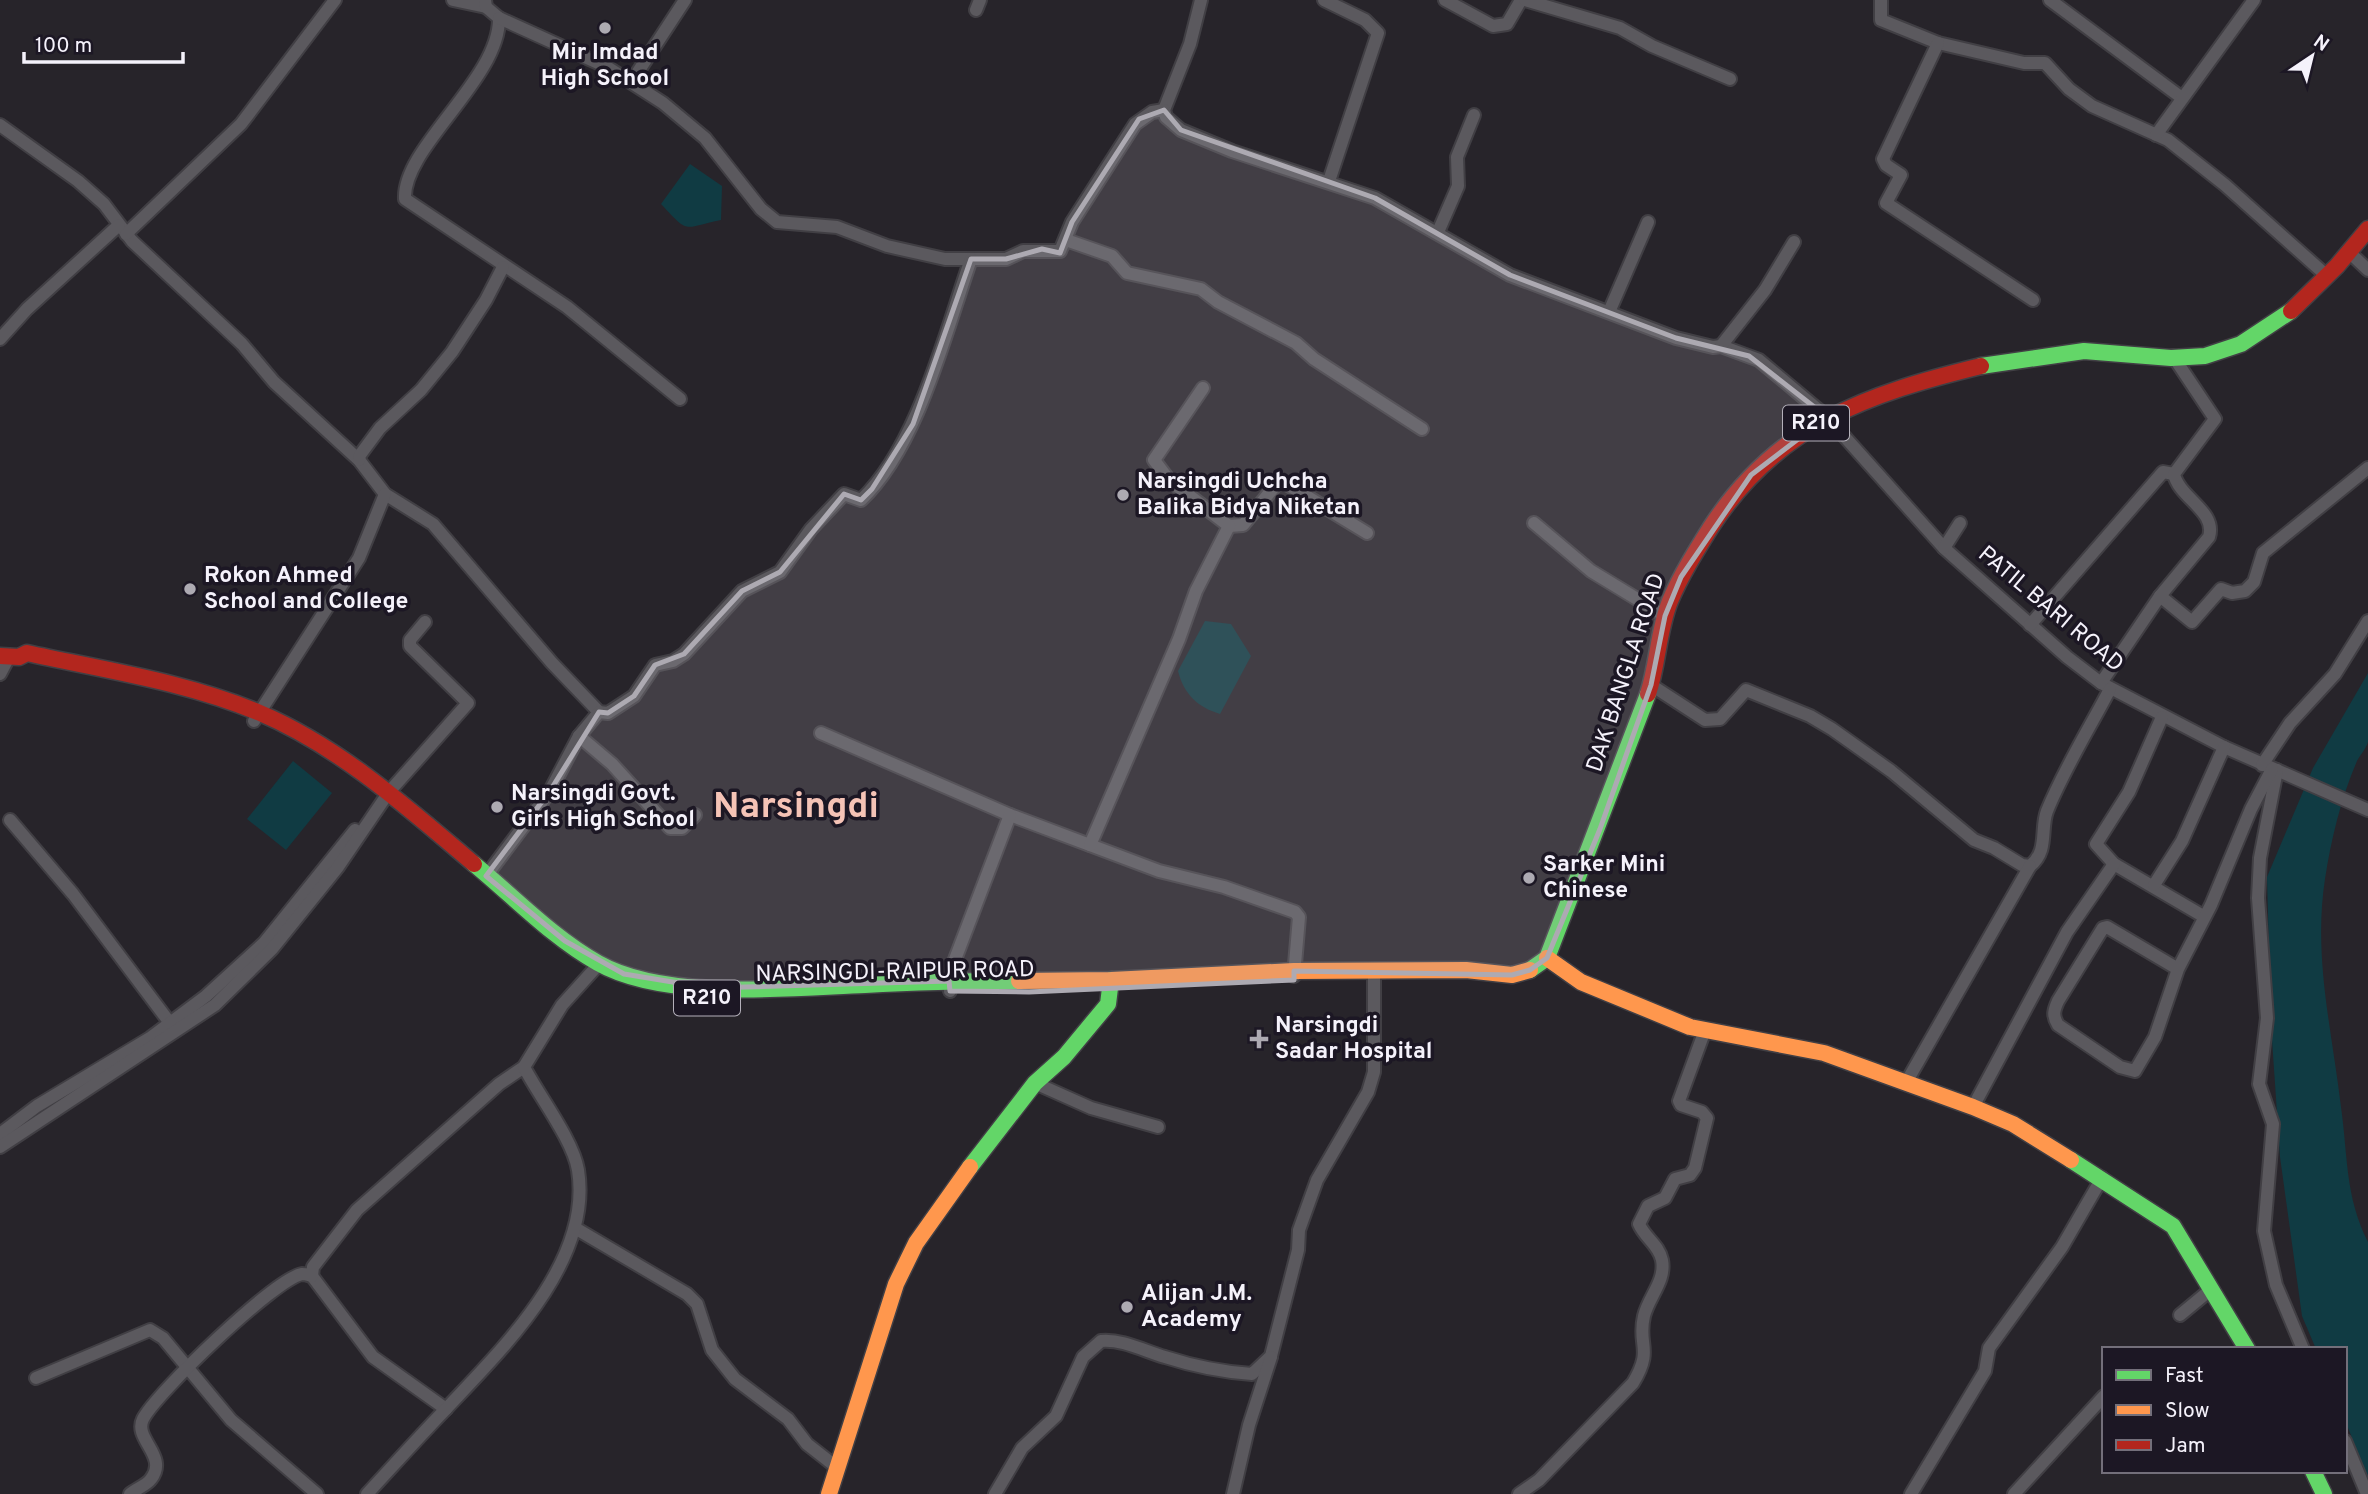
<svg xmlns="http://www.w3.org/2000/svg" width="2368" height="1494" viewBox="0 0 2368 1494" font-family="Overpass,sans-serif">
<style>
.water{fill:#103b43}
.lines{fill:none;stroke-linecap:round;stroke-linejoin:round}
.street-casing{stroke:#413f44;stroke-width:16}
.fast-casing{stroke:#413f44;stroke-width:19}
.slow-casing{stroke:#413f44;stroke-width:19}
.jam-casing{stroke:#413f44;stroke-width:19}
.street{stroke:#5b595e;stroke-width:12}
.fast{stroke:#63d668;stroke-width:16}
.slow{stroke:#ff974d;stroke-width:16}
.jam{stroke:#b3261e;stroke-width:16}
.marked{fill:#adaab2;fill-opacity:0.2;stroke:#adaab2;stroke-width:5;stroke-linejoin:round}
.poi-dot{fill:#adaab2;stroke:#1c1724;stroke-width:2.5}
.labels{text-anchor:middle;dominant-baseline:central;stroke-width:7;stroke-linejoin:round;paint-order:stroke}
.shield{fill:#1c1724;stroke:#b4b0ba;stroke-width:2}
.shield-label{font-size:21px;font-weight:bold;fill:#f5f2fb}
.poi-label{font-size:23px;font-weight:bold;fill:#f5f2fb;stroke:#1c1724;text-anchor:start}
.street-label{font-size:23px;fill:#f5f2fb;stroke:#1c1724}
.town-label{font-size:37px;font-weight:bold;fill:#f5c3b6;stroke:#1c1724}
</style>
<rect width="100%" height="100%" fill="#27242a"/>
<g class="water">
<path d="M690,164L722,186L721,220C682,228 690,235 661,204Z"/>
<path d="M1205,621L1231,624L1251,656L1220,714C1197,707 1184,694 1178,671Z"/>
<path d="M2368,673C2368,692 2368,725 2368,742C2366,749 2360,755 2357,761C2341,798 2331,840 2325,879C2313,957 2332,1030 2341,1107C2348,1157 2345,1196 2368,1242V1479L2345,1420V1349H2316L2302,1316L2280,1157L2271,1025L2267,877L2313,768Z"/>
<polygon points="293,761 332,793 286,850 247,819"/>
</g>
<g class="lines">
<defs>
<g id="street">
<polyline points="453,0 486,7"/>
<path d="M485,0L486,7L499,18C500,79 402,148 405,199L567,307L680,399"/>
<polyline points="1201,0 1190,44 1164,110 1166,117 1181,130 1232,151 1375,198 1510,275 1676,338 1713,347 1721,346 1759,360 1827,417 1944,548 2067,657 2101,683 2224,747 2368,810"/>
<polyline points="1324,0 1365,20 1378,33 1329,181"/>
<polyline points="1445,0 1493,26 1507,24 1521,0"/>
<polyline points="1525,0 1620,28 1652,46 1730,79"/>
<polyline points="1881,0 1881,20 1938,43 2024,63 2045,63 2069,89 2092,106 2168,140 2225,185 2327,276"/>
<polyline points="2050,0 2182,98"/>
<polyline points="976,10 980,0"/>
<polyline points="499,18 607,67 663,103 705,138 761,209 777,222 837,227 887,246 945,259 1006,259 1023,251 1060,251 1072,222 1135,124 1152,112 1164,110"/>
<polyline points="1938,43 1883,159 1886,165 1901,175 1886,203 2033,300"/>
<polyline points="632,81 685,0"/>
<path d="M0,125L78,181L104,204L132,241L242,344L274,382L359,460L385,494L433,524L552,663L599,712L608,713L634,696L655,665L673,661L684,654L742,591L780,572L811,529L844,494L861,500C918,446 945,333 971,259"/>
<polyline points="2156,135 2254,0"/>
<polyline points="1438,232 1458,186 1457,157 1474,115"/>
<polyline points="126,234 241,124 335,0"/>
<polyline points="1066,240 1112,256 1127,273 1201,289 1218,302 1296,343 1314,359 1422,429"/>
<polyline points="2350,253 2368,270"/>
<polyline points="1609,312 1648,222"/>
<polyline points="0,339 27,309 119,225"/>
<polyline points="1721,346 1765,290 1794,242"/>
<polyline points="359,460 360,455 380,428 421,390 452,352 486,300 503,267"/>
<polyline points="1534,523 1591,571 1665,616"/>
<polyline points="1229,526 1243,525 1280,480 1367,533"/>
<polyline points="1944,548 1960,523"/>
<polyline points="2160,596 2192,622 2221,589 2232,593 2245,591 2254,582 2263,553 2368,468"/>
<polyline points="2030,625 2163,472 2174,474"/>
<polyline points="0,674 9,657"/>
<path d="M2101,683L2160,596L2209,537C2217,511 2179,498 2174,474L2215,419L2173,356"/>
<path d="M1651,685L1705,720L1720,719L1746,690L1810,716L1832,729L1891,771L1974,840L1994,848L2022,865L2030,866C2049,851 2040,829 2047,811C2064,769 2089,729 2110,689"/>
<polyline points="2162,717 2129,792 2096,844 2114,864 2203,916"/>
<polyline points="254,721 359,558 385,494"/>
<polyline points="821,733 1010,815 1159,871 1224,887 1295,912 1299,917 1294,976"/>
<polyline points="579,736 612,764 670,828 682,828 695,815"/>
<polyline points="2262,765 2290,723 2335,674 2368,621"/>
<polyline points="2277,770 2260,858 2258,898 2267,1018 2259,1084 2273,1124 2264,1231 2276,1285 2303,1349"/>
<polyline points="10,820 73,894 170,1023"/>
<polyline points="1090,845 1179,639 1196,591 1229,526 1169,480 1154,460 1203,388"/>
<polyline points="486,876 550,791 579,736 599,712"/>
<polyline points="2154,885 2182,841 2224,747"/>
<path d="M2178,969L2107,927L2103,928L2058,1001C2054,1010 2052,1015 2058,1025L2120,1067L2135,1071L2155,1037L2178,969L2211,905L2251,809L2272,769"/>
<polyline points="950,991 954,962 1010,815"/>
<polyline points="1907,1081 2030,866"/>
<polyline points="1035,1083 1091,1108 1158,1127"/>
<polyline points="1973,1107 2067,932 2114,864"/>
<polyline points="0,1134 37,1106 150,1038 206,996 264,943 355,830"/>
<polyline points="0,1147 215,1005 272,949 338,867 389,792 468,703 410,646 410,640 425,622"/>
<polyline points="575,1228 687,1294 697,1304 712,1350 735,1379 788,1419 807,1444 835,1466"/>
<polyline points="312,1276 373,1357 446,1409"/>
<polyline points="2180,1315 2209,1291"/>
<polyline points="36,1378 150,1330 163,1338 231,1420 317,1494"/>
<polyline points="2345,1441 2367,1494"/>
<path d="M130,1494C136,1489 147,1485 151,1479C169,1456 133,1439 143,1419C156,1393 275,1279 302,1274C306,1274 308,1275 312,1276L313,1267L357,1210L499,1084L524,1067"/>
<path d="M367,1494C392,1467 417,1439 443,1412C500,1351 593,1263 578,1170C573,1140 539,1096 524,1067L562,1005L599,964"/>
<path d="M995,1494L1022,1448L1056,1416L1083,1357L1101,1341C1123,1339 1144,1351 1165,1357C1193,1366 1222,1372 1252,1374L1271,1356L1298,1250L1299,1230L1317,1180L1368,1092L1374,1072V969"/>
<polyline points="1233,1494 1249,1425 1271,1357"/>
<path d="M1519,1494L1539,1480L1633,1383C1654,1348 1637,1346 1644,1316C1649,1296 1666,1281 1662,1260C1659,1245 1645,1238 1639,1224L1648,1206L1665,1198L1675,1179L1690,1175L1695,1168L1707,1118L1702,1112L1681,1105L1679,1101L1705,1030"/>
<polyline points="1911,1494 1985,1371 1989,1348 2062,1247 2102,1178"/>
<polyline points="2014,1494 2104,1396"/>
</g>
<g id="fast">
<polyline points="1981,366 2084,351 2171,358 2205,356 2241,344 2291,311"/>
<path d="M474,864C514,897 553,938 598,963C665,1001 790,988 865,985C917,982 968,981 1019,981"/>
<polyline points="1530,970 1547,958 1648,694"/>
<polyline points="2071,1160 2173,1226 2247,1349"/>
<polyline points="970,1167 1035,1083 1064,1057 1108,1004 1111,980"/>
<polyline points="2313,1471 2324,1494"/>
</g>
<g id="slow">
<polyline points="1547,958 1581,982 1690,1027 1824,1053 1973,1107 2013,1124 2071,1160"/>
<polyline points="1019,981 1111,980 1294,971 1466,970 1512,975 1530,970"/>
<polyline points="829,1494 896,1284 916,1243 970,1167"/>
</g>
<g id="jam">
<polyline points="2291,311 2337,266 2368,229"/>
<path d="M0,656L19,657L27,653C104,670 187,682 260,713C340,747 408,808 474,864"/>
<path d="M1648,694C1658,664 1658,631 1670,601C1681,575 1696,551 1711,527C1778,424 1867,394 1981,366"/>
</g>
</defs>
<use href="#street" class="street-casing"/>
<use href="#fast" class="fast-casing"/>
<use href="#slow" class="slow-casing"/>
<use href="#jam" class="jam-casing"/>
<use href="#street" class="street"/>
<use href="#fast" class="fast"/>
<use href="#slow" class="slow"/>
<use href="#jam" class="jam"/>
</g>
<path class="marked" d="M1164,110L1181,130L1375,198L1510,275L1676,338L1749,356L1827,417L1751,475L1681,577L1665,616L1651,685L1600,829L1547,958L1530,970L1512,975L1294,971V980L1029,992L950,991L949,981L709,988L624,974L565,941L486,876L550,791L599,712L608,713L634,696L655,665L684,654L742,591L780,572L844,494L861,500L872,489L913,424L971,259H1006L1042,249L1060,253L1072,222L1139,119Z"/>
<g class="poi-dot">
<circle cx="605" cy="28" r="7"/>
<circle cx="1123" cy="495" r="7"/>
<circle cx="190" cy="589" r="7"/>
<circle cx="497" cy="807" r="7"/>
<circle cx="1529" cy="878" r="7"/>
<path d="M1255.5 1028.5h7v7h7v7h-7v7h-7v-7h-7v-7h7z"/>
<circle cx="1127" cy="1307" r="7"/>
</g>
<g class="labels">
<g class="shield">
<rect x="1783" y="405.5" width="66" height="35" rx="5"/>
<rect x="674" y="980.5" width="66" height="35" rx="5"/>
</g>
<g class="shield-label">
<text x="1816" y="423">R210</text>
<text x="707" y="998">R210</text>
</g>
<g class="poi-label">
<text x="605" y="53" text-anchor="middle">Mir Imdad<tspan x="605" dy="26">High School</tspan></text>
<text x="1137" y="482">Narsingdi Uchcha<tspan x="1137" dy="26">Balika Bidya Niketan</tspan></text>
<text x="204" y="576">Rokon Ahmed<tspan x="204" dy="26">School and College</tspan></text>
<text x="511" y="794">Narsingdi Govt.<tspan x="511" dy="26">Girls High School</tspan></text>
<text x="1543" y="865">Sarker Mini<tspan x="1543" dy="26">Chinese</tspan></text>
<text x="1275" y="1026">Narsingdi<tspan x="1275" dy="26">Sadar Hospital</tspan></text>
<text x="1141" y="1294">Alijan J.M.<tspan x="1141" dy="26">Academy</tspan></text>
</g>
<g class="street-label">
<text transform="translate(2050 610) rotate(40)">PATIL BARI ROAD</text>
<text transform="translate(1627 673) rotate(-72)">DAK BANGLA ROAD</text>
<text transform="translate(895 973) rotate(-1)">NARSINGDI-RAIPUR ROAD</text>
</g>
<g class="town-label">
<text x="796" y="807">Narsingdi</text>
</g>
</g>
<rect x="2102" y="1347" width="245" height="126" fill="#1c1724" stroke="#736f7a" stroke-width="2"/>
<rect x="2116" y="1370" width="35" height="10" fill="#63d668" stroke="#736f7a" stroke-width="2"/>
<text x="2165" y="1382" font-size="21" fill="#f5f2fb">Fast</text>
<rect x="2116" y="1405" width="35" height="10" fill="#ff974d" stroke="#736f7a" stroke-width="2"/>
<text x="2165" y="1417" font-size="21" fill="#f5f2fb">Slow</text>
<rect x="2116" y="1440" width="35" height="10" fill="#b3261e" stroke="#736f7a" stroke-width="2"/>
<text x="2165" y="1452" font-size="21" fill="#f5f2fb">Jam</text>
<g transform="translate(2312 56) rotate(35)" stroke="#1c1724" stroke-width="5" paint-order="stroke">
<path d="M0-5L12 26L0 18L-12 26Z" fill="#f5f2fb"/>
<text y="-10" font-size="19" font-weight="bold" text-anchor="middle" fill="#f5f2fb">N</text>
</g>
<path d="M24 52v10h159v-10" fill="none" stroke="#f5f2fb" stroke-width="3.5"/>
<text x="35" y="52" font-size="21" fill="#f5f2fb" stroke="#1c1724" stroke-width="5" paint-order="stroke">100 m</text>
</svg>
